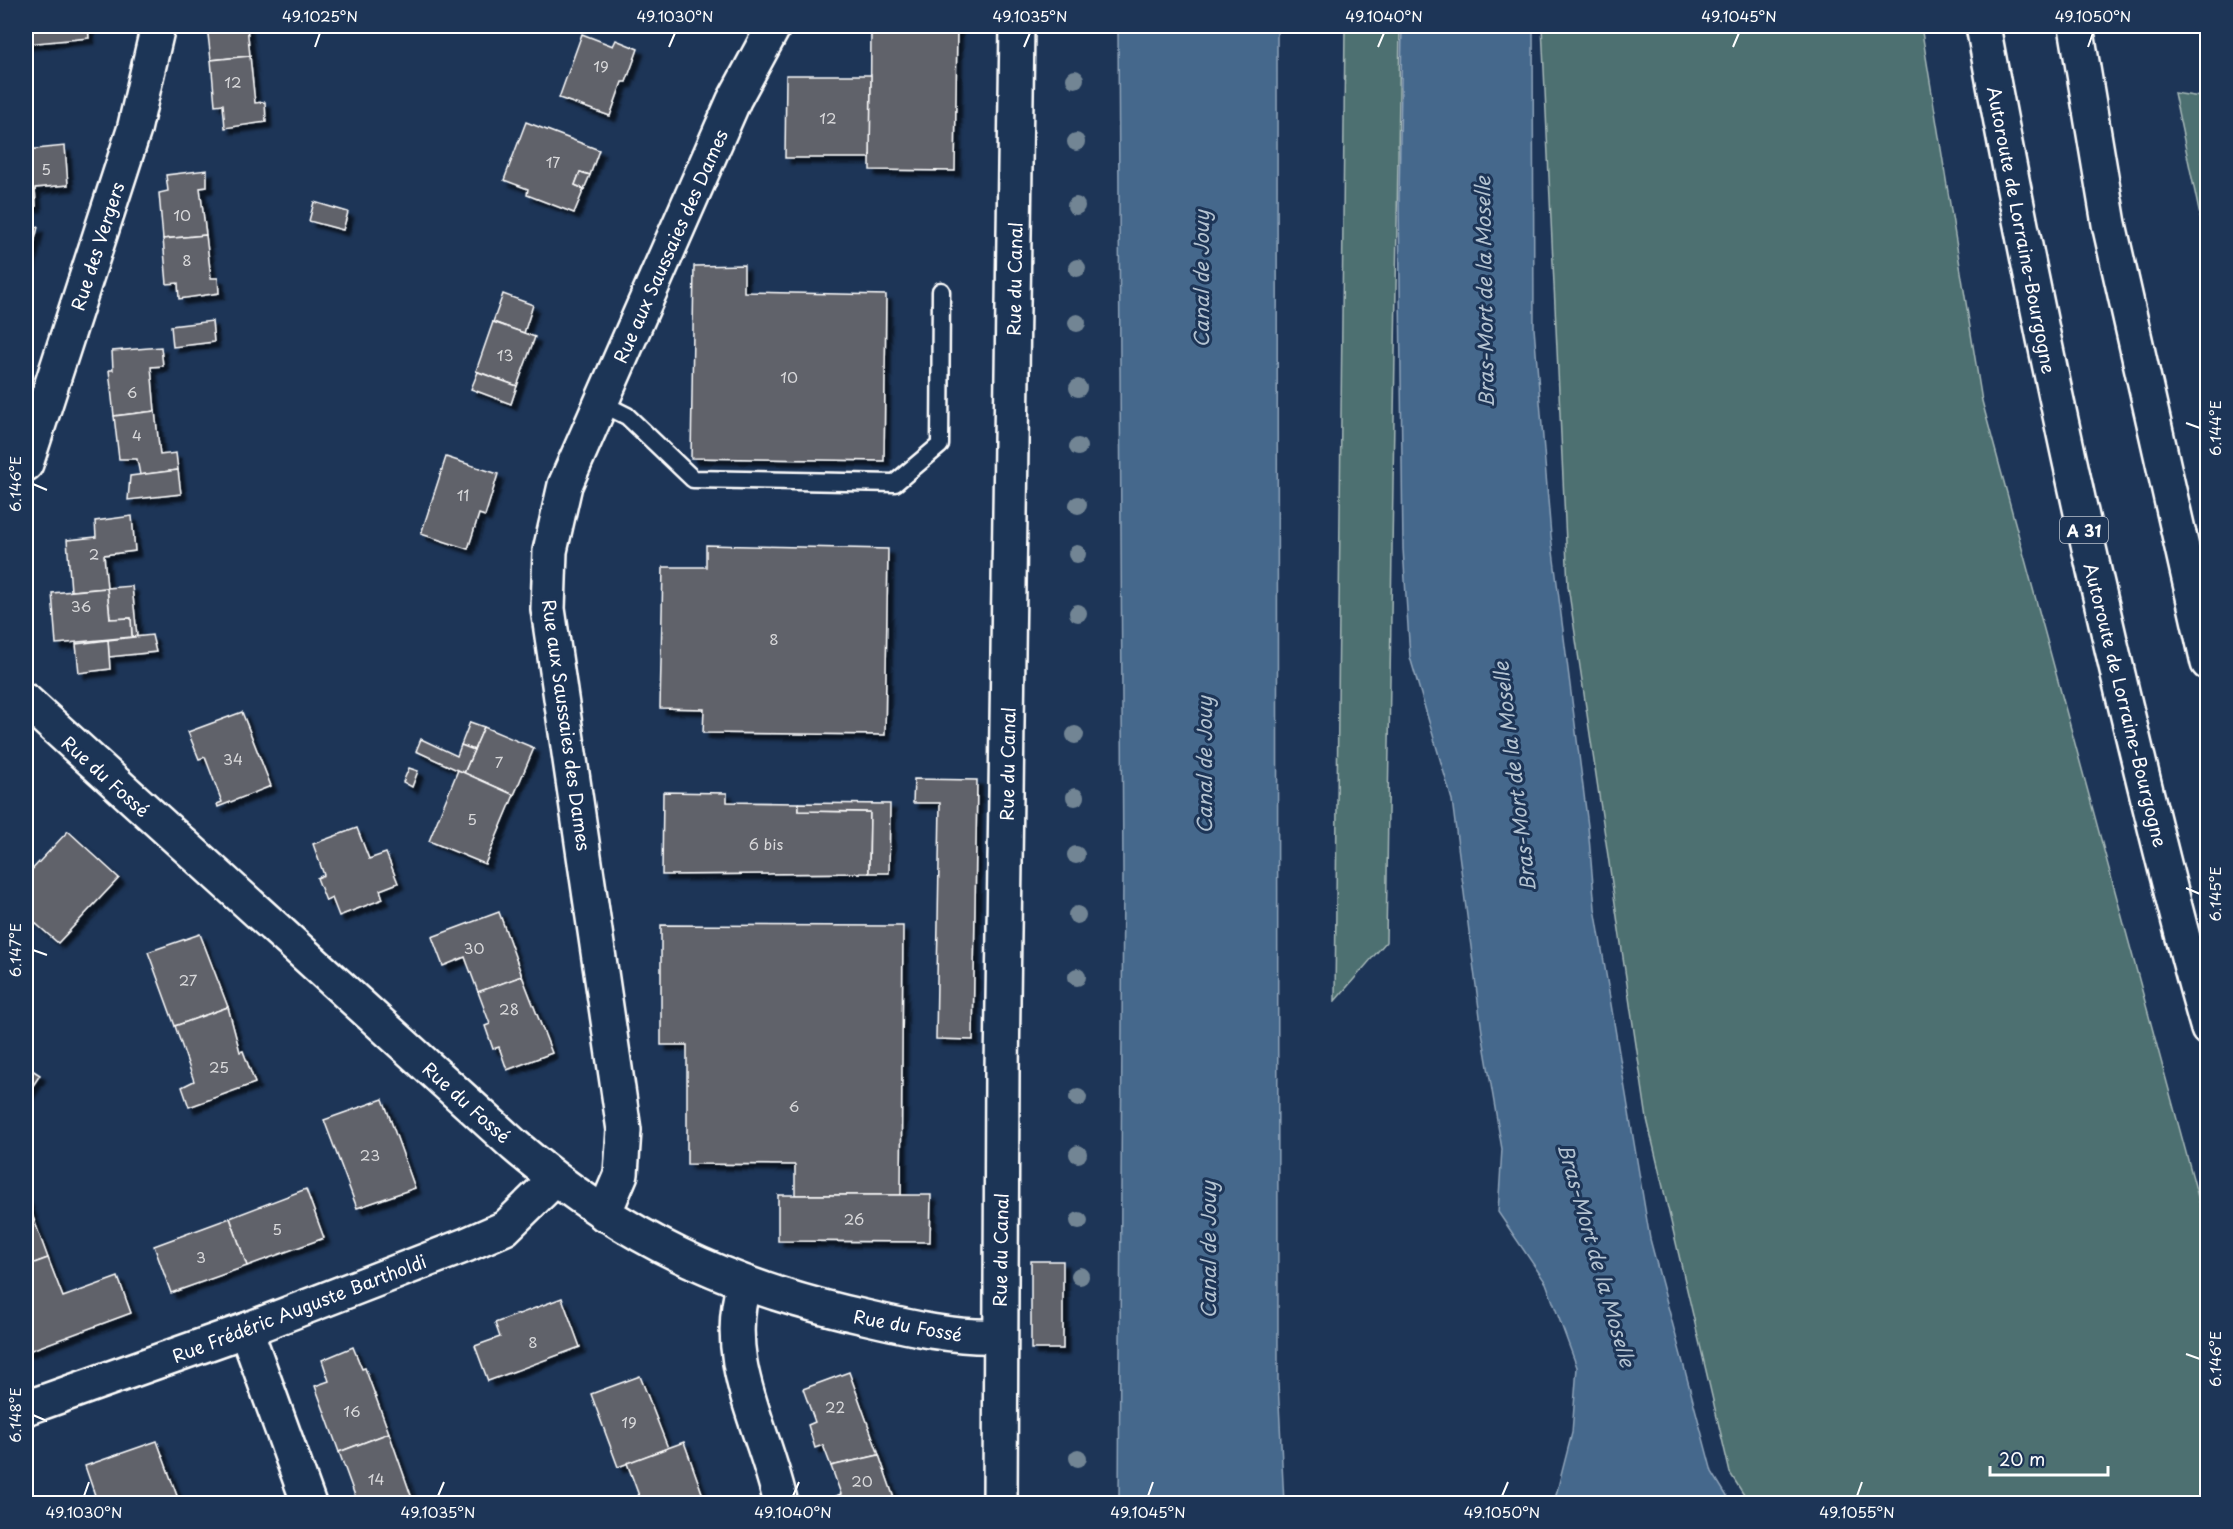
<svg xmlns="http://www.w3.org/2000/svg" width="2233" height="1529" viewBox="0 0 2233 1529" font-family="'Playpen Sans',sans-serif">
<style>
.green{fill:#4e7071;stroke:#a6b8b8;stroke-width:1.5}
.water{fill:#44688c;stroke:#8fa4ba;stroke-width:1.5}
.building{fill:#61626b;stroke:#fff;stroke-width:1.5;filter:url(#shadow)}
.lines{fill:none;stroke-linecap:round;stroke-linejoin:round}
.lane-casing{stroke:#fff;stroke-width:21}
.street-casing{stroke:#fff;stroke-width:38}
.secondary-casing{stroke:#fff;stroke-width:38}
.highway-casing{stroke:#fff;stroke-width:38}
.lane{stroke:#1d3557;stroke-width:16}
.street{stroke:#1d3557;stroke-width:33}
.secondary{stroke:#1d3557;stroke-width:33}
.highway{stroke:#1d3557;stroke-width:33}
.tree{fill:#728594}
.ticks{fill:none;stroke:#fff;stroke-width:2}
.labels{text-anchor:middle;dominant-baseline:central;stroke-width:6;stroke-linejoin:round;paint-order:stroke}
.number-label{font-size:15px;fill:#d8d8da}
.shield{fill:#1d3557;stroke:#bbc2cd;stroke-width:1.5}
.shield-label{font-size:16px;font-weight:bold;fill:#fff}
.street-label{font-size:18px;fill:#fff;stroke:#1d3557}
.water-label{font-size:20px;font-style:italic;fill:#b4c3d1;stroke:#1d3557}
.neatline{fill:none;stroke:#fff;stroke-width:2}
.ticks-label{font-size:15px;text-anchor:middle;fill:#fff}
</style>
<defs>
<filter id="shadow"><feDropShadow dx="5.5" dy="5.5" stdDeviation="1.5" flood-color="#0009"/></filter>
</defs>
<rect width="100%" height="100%" fill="#1d3557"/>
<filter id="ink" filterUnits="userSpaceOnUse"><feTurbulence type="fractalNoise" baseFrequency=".0167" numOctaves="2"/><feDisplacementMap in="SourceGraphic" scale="12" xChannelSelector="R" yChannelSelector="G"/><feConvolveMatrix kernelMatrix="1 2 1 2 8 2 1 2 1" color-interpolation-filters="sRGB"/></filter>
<g filter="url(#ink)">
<g class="green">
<polygon points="1345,26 1400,26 1386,942 1335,1001"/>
<polygon points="1542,26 1921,26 1982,401 2207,1230 2207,1503 1749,1503 1730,1473 1647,1119 1568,586"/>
<polygon points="2174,93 2207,98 2207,249"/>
</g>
<g class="water">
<polygon points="1118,26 1277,26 1278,1383 1284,1503 1119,1503 1123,873"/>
<polygon points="1402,26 1533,26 1534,328 1551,536 1588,826 1595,908 1650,1239 1712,1472 1731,1503 1557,1504 1555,1499 1572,1433 1577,1367 1546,1283 1498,1212 1502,1149 1482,1032 1452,800 1410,657 1403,549 1399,198"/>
</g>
<g class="building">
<polygon points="26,26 88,26 89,38 26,44"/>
<polygon points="207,26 247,26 250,56 211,60"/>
<polygon points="871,26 957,26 955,171 870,170"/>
<polygon points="582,34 613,46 616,40 638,49 626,82 622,82 610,116 559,98"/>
<polygon points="250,56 255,103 265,102 266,122 225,128 223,104 215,105 211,60"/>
<polygon points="786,75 871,75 870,158 785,158"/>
<polygon points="526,122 599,150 590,175 580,172 575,185 584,189 574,213 527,195 528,189 504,180"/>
<polygon points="65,146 68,185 35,188 36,206 26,207 26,150"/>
<polygon points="207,170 207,187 200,188 206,235 163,239 159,193 168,191 166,175"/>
<polygon points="580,172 590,175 584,189 575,185"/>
<polygon points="314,202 348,212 343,230 309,221"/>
<polygon points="38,227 27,271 26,271 26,228"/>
<polygon points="206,235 211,278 218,278 219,293 179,299 178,283 167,284 163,239"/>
<polygon points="744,265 744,292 886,295 884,461 691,458 694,266"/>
<polygon points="503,294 533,305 524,333 493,322"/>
<polygon points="212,321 214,342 173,347 171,326"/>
<polygon points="493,322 535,337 517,386 476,371"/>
<polygon points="161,347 163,366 151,367 155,411 114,416 109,370 113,370 112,351"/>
<polygon points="478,372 517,386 511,404 471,389"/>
<polygon points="155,411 160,455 176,453 178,470 140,475 137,459 119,459 114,416"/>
<polygon points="446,457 498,474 485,516 479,514 468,549 421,534"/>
<polygon points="178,470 181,494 128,500 130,476"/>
<polygon points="132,516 135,551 104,555 107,588 71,591 67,540 96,537 95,521"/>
<polygon points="706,545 888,549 885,735 703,733 704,709 660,708 663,567 706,567"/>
<polygon points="132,586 137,636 132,637 131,618 110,619 107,588"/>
<polygon points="107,588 110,619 131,618 132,637 56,644 52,593"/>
<polygon points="152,635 156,652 109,657 108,640"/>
<polygon points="108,640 110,669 79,673 76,644"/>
<polygon points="242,712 271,786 218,807 217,804 222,802 205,757 199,759 188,732"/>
<polygon points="470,722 484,727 474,750 461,745"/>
<polygon points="484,727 534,748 514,795 464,773"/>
<polygon points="421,739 457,756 461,745 474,750 464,773 416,751"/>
<polygon points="409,768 418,771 412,787 403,782"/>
<polygon points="458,770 514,795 485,864 429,841"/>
<polygon points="914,779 977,780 973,1040 936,1039 940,803 913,803"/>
<polygon points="663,792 727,793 727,802 799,803 799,811 870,812 869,873 662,875"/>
<polygon points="799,803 890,804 889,873 869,873 870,812 799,811"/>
<polygon points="357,828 369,859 386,853 398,883 380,890 383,899 339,916 332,898 326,901 317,878 324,875 313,844"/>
<polygon points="68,831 119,878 58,943 26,915 26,876"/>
<polygon points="499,912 522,976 478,992 465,957 443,966 432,937"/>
<polygon points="661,925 903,926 901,1195 795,1195 795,1165 687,1164 687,1045 661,1045"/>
<polygon points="200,934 228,1007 175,1026 148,952"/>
<polygon points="522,976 552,1053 507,1070 499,1047 493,1049 485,1026 490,1024 478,992"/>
<polygon points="228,1007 240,1052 243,1051 255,1083 189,1107 182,1087 194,1081 175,1026"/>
<polygon points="29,1068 40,1075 26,1096 26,1073"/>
<polygon points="383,1099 415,1188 357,1208 324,1120"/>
<polygon points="306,1189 324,1238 247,1266 230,1218"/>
<polygon points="778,1195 931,1195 930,1242 778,1241"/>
<polygon points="26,1198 48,1258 26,1266"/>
<polygon points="230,1218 247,1266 171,1293 154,1246"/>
<polygon points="48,1258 63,1297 118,1277 131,1313 26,1352 26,1266"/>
<rect x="1031" y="1261" width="32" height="88"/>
<polygon points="562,1298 580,1347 488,1381 475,1346 500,1337 495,1323"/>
<polygon points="353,1347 362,1369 365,1368 389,1433 339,1452 315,1386 329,1381 322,1360"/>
<polygon points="849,1372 879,1455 831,1466 823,1445 815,1448 808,1425 815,1422 803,1389"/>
<polygon points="640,1376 668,1448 618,1467 591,1394"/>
<polygon points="389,1433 414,1504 358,1504 339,1452"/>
<polygon points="157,1441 180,1504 98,1504 85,1466"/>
<polygon points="684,1442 706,1504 642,1504 627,1463"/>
<polygon points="879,1455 896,1504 836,1504 834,1497 841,1494 831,1466"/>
</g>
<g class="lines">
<defs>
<polyline id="lane" points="601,403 627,416 693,479 895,483 940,445 941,291"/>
<g id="street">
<polyline points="26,464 134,130 158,26"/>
<path d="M26,701L514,1145C622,1238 730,1288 869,1318C912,1328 955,1338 1000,1336"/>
<polyline points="604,1214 621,1174 624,1130 548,609 550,551 565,485 734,100 774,26"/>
<path d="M744,1284C720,1362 765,1429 781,1504"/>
<polyline points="246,1330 309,1504"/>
<polyline points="26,1408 246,1330 466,1245 505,1228 554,1180"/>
</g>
<polyline id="secondary" points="1000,1504 1002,1071 1017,26"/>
<g id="highway">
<path d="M1983,26C2028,271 2079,516 2138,758C2160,849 2182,939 2208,1029"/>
<polyline points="2076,26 2109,224 2208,663"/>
</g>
</defs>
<use href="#lane" class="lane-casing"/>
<use href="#street" class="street-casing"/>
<use href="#secondary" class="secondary-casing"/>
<use href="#highway" class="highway-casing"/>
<use href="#lane" class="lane"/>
<use href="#street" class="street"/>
<use href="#secondary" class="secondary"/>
<use href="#highway" class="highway"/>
</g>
<g class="tree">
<circle cx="1075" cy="79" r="9"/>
<circle cx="1076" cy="142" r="9"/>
<circle cx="1076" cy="206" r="9"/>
<circle cx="1077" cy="268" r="9"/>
<circle cx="1077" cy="323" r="9"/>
<circle cx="1078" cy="388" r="9"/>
<circle cx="1078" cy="447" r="9"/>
<circle cx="1078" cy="505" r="9"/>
<circle cx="1077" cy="554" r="9"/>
<circle cx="1078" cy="613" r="9"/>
<circle cx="1075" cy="735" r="9"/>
<circle cx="1075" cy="797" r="9"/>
<circle cx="1076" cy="855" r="9"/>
<circle cx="1077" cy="915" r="9"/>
<circle cx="1077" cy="977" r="9"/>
<circle cx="1078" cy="1098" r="9"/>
<circle cx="1078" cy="1154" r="9"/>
<circle cx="1079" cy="1221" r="9"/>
<circle cx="1080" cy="1276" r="9"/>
<circle cx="1078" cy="1458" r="9"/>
</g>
</g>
<path class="ticks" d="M315,47L320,33M669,47L675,33M1024,47L1030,33M1378,47L1384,33M1733,47L1739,33M2088,47L2093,33M2186,423L2200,428M33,484L47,490M2186,888L2200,894M33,950L47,955M2186,1354L2200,1359M33,1415L47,1421M84,1496L89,1482M438,1496L444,1482M793,1496L799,1482M1148,1496L1153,1482M1502,1496L1508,1482M1857,1496L1862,1482"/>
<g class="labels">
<g class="number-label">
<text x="601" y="65">19</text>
<text x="233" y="81">12</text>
<text x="828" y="117">12</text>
<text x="553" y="161">17</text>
<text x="46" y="168">5</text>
<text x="182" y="214">10</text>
<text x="187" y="259">8</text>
<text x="505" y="354">13</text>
<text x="789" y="376">10</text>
<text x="132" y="391">6</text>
<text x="137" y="434">4</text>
<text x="463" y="494">11</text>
<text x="94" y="553">2</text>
<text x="81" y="605">36</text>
<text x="774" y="638">8</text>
<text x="233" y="758">34</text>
<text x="499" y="761">7</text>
<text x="472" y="818">5</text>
<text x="766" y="843">6 bis</text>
<text x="474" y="947">30</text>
<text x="188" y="979">27</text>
<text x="509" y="1008">28</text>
<text x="219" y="1066">25</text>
<text x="794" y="1105">6</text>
<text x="370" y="1154">23</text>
<text x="854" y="1218">26</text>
<text x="277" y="1228">5</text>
<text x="201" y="1256">3</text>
<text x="533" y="1341">8</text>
<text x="835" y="1406">22</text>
<text x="352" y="1410">16</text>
<text x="629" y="1421">19</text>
<text x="376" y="1478">14</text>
<text x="862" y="1480">20</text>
</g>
<rect class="shield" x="2060" y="517" width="48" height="26" rx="4.5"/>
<g class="shield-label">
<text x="2084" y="530">A 31</text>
</g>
<g class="street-label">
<text transform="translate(2022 230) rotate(79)">Autoroute de Lorraine-Bourgogne</text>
<text transform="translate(97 246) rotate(-72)">Rue des Vergers</text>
<text transform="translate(670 246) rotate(-66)">Rue aux Saussaies des Dames</text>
<text transform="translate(1014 279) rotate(-89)">Rue du Canal</text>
<text transform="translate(2126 705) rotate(76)">Autoroute de Lorraine-Bourgogne</text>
<text transform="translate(567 725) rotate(82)">Rue aux Saussaies des Dames</text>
<text transform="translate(1007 764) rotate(-89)">Rue du Canal</text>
<text transform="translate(106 776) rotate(42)">Rue du Fossé</text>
<text transform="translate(467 1102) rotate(42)">Rue du Fossé</text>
<text transform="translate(1000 1250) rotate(-89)">Rue du Canal</text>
<text transform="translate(299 1308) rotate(-21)">Rue Frédéric Auguste Bartholdi</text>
<text transform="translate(908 1325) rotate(10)">Rue du Fossé</text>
</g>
<g class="water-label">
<text transform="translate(1201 279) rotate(-90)">Canal de Jouy</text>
<text transform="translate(1484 292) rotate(-91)">Bras-Mort de la Moselle</text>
<text transform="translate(1204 765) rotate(-90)">Canal de Jouy</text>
<text transform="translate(1514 777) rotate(-97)">Bras-Mort de la Moselle</text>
<text transform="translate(1208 1250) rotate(-90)">Canal de Jouy</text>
<text transform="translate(1597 1255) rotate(74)">Bras-Mort de la Moselle</text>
</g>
</g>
<rect width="2233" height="1529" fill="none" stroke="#1d3557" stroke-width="66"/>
<path d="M1990 1466v9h118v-9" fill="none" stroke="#ffffff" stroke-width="3"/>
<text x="1999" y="1466" font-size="18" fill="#ffffff" stroke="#1d3557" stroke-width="4.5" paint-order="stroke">20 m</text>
<rect x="33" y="33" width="2167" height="1463" class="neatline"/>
<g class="ticks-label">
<text x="320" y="22">49.1025°N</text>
<text x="675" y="22">49.1030°N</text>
<text x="1030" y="22">49.1035°N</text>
<text x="1384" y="22">49.1040°N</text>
<text x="1739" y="22">49.1045°N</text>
<text x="2093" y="22">49.1050°N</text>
<text transform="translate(2216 428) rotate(-90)" y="5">6.144°E</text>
<text transform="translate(16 484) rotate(-90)" y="5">6.146°E</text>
<text transform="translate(2216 894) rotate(-90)" y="5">6.145°E</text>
<text transform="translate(16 950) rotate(-90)" y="5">6.147°E</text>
<text transform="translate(2216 1359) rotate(-90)" y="5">6.146°E</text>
<text transform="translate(16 1415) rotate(-90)" y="5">6.148°E</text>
<text x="84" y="1518">49.1030°N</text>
<text x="438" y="1518">49.1035°N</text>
<text x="793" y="1518">49.1040°N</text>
<text x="1148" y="1518">49.1045°N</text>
<text x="1502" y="1518">49.1050°N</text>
<text x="1857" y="1518">49.1055°N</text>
</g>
</svg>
